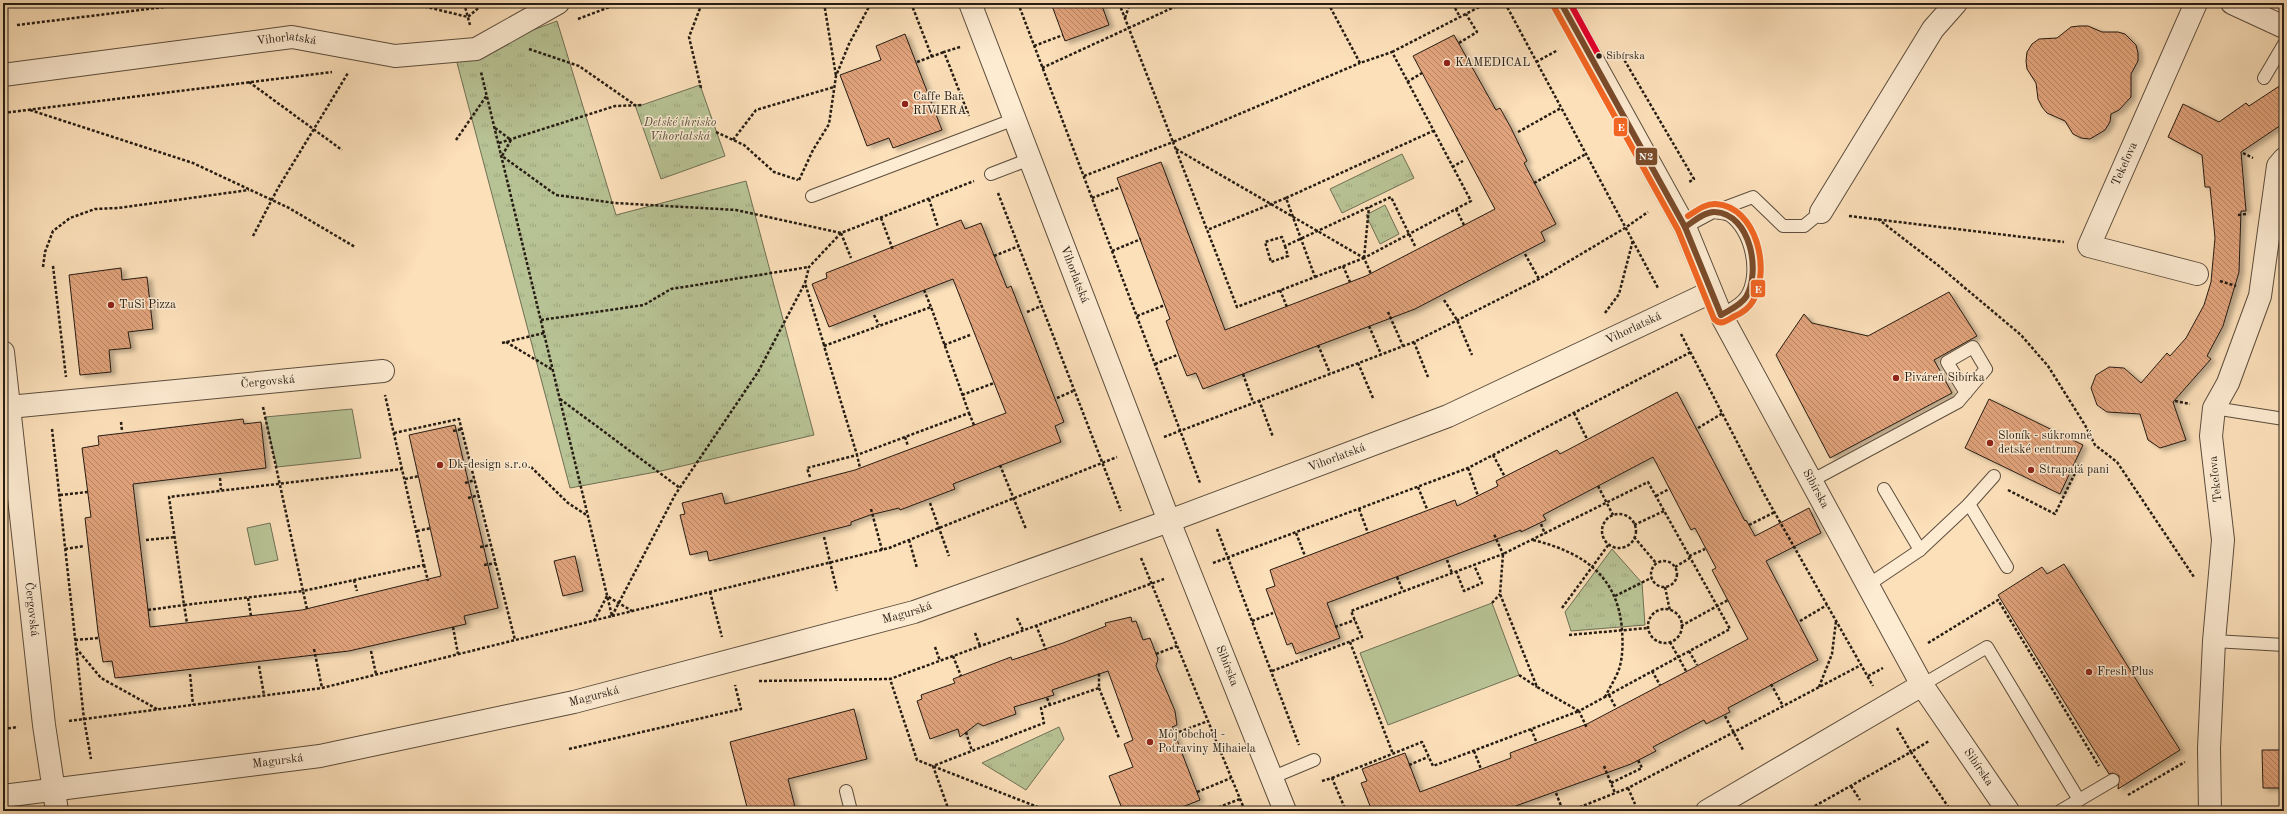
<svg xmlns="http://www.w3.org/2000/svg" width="2287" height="814" viewBox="0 0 2287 814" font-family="'Old Standard TT',serif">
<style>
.grass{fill:url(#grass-tufts);stroke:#6f7054}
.pitch{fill:#b8c395;stroke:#6f7054}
.building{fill:url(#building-back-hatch);stroke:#261c13;filter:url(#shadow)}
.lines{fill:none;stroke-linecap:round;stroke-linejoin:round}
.lane-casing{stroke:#5c4d3d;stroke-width:14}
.street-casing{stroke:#5c4d3d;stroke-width:24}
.path{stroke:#261c13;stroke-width:2.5;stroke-dasharray:3 2;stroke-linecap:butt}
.lane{stroke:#fdebd2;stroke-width:12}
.street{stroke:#fdebd2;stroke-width:22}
.bus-1-casing{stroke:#fdebd2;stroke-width:9}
.bus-2-casing{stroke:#fdebd2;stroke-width:9}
.bus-3-casing{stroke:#fdebd2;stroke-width:9}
.bus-1{stroke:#7a4b2a;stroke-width:6}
.bus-2{stroke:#f26522;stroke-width:6}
.bus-3{stroke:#e4002b;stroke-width:6}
.bus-dot{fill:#261c13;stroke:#fdebd2;stroke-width:1.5}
.poi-dot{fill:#8f2418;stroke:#fdebd2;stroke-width:1.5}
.labels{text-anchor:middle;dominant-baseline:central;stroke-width:3;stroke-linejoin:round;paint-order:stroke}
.bus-label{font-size:11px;fill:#261c13;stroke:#fdebd2;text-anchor:start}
.street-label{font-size:12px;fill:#261c13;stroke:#fdebd2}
.poi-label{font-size:12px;fill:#261c13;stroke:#fdebd2;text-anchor:start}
.park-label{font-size:12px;font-style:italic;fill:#524e3a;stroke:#fdebd2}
.line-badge{stroke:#fdebd2;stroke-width:1.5}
.badge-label{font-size:11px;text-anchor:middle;font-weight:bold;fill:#fff}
</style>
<defs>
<pattern id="grass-tufts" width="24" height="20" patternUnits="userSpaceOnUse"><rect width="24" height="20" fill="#b8c395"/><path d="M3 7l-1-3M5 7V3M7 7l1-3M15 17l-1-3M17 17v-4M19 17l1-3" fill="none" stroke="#9ea780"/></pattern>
<pattern id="building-back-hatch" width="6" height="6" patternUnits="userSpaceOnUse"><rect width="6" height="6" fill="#e1a37c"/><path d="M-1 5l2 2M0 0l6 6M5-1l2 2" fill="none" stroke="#b68464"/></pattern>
<filter id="shadow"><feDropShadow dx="4.5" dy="2.5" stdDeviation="2" flood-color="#0004"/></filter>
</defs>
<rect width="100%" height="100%" fill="#fce0ba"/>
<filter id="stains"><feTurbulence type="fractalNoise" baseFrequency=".005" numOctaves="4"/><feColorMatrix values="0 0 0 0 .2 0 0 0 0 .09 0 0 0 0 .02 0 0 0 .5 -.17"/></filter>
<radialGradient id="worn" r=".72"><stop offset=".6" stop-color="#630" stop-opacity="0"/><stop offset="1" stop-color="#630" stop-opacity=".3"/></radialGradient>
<g class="grass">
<polygon points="557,21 616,215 746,181 814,435 661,471 570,488 456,59"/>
<polygon points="700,85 725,156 661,179 635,105 642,105"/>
<polygon points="1402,154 1414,178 1342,213 1330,189"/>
<polygon points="1385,205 1399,234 1380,244 1366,215"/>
<polygon points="1612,549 1642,583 1645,625 1571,631 1565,612"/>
<polygon points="1059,727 1064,739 1026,790 982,763"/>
</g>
<g class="pitch">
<polygon points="352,409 361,458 277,467 265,417"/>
<polygon points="270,523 278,560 255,565 247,528"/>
<polygon points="1492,603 1519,675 1388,725 1360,653"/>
</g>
<g class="building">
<polygon points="1051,3 1101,3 1109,25 1065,41"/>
<polygon points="2079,26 2088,26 2102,32 2118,32 2125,34 2136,45 2138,53 2138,61 2131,74 2131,97 2119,110 2111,114 2110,122 2105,130 2090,139 2081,138 2073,134 2065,121 2047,113 2042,107 2038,99 2036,83 2027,69 2026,61 2027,52 2032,44 2039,39 2057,38 2071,27"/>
<polygon points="905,34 942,130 893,148 889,138 867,146 840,75 881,60 876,46"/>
<polygon points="1454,35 1496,110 1500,108 1511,128 1527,161 1524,163 1556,224 1541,232 1545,241 1415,309 1203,389 1196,373 1187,376 1180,359 1166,321 1170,319 1117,178 1161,162 1225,330 1366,276 1495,209 1413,56"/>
<polygon points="2284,83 2284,123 2241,152 2246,211 2241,211 2239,272 2223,326 2207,356 2211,359 2173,402 2186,440 2160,448 2148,440 2140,414 2107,412 2097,405 2091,388 2096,375 2109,367 2124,368 2141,383 2167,353 2170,356 2186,338 2204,305 2211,282 2215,238 2210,187 2205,187 2202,155 2168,137 2183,104 2219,122 2246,103 2249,106"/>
<polygon points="961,220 965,229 981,223 1007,288 1011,286 1064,422 1055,426 1061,442 953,484 955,489 900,510 899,508 870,515 851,522 851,525 709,561 707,551 690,555 680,515 685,514 682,503 722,493 725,504 855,470 1006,413 953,279 829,327 812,284 827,278 826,273"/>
<polygon points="121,268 122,280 147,277 153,329 128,332 131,348 109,350 111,372 80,375 69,275"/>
<polygon points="1949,292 1977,336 1934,360 1952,393 1830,458 1776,355 1804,314 1812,323 1868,336"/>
<polygon points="1677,392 1745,521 1746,520 1755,536 1809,508 1821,533 1766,561 1818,660 1728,708 1730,712 1706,724 1704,720 1653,747 1656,751 1631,764 1502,811 1372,811 1361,783 1367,781 1362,769 1405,753 1420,792 1511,758 1510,753 1587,724 1748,639 1712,570 1716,568 1695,528 1691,530 1653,457 1543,515 1546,520 1521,532 1521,530 1327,603 1340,638 1296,654 1292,643 1287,645 1266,589 1275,586 1270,570 1455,500 1457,506 1498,486 1496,481 1557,450 1560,454"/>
<polygon points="1989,399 2083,445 2060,494 1965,448"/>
<polygon points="243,419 244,424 261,422 266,468 133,484 150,627 302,610 441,576 409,435 455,425 498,608 464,616 466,624 349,651 115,678 112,661 103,662 98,632 85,518 91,517 82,448 99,445 98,436"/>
<polygon points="575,556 583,591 563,596 554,561"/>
<polygon points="2064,564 2180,750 2118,789 2119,776 2113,773 2109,774 1998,595 2042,567 2047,574"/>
<polygon points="1131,617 1132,622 1136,621 1143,640 1150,638 1158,659 1156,666 1175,711 1177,725 1172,727 1200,800 1172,811 1123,811 1109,776 1133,767 1124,744 1133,740 1108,671 1052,690 1054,695 1014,707 1016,714 983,726 978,723 960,737 958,729 930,739 917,701 922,699 921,695 955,683 953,679 1011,657 1012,660 1063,643 1106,626 1105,623"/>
<polygon points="854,709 867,759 788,779 796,811 748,811 730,742"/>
<polygon points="2262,750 2284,750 2284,788 2263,788"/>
</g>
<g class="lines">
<defs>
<g id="lane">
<polyline points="2264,78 2284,44"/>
<polyline points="991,174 1030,159"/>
<polyline points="812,196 1015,119"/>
<path d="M1714,212C1719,213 1725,213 1729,215C1752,230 1761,275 1746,297C1740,306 1729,310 1721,315"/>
<polyline points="1685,227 1713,212 1753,197 1783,226 1804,226 1821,212"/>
<polyline points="2214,408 2284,419"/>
<polyline points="1811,481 1958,402 1986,369 1973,347 1947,362 1966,393"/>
<polyline points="1884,489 1920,550"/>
<polyline points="1969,504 2007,567"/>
<polyline points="1868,585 1920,550 1969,504 1994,476"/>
<polyline points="2214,641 2284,645"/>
<polyline points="1922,685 1987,647 2079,800 2060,811"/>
<polyline points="1271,778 1314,760"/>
<polyline points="846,791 851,811"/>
<polyline points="2079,800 2113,780"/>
</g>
<g id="street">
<path id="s1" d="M970,3L1169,521L1285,811"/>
<path id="s2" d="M1561,3L1685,227L1721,315L1922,685L2008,811"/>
<polyline points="2196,3 2089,246 2197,274"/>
<polyline points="2232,3 2284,27"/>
<path id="s3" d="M3,75L292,37L395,56L476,49L558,3"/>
<polyline points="1821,212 1933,29 1956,3"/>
<path id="s4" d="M3,352L44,725L57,811"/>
<path id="s5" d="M9,407L383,371"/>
<path id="s6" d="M3,796L320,756L574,702L914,612L1169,521L1448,416L1711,292"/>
<polyline points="1707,811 1922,685"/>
<polyline points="2210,811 2209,748 2214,641 2223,540 2211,436 2214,408 2228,383 2260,296 2278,166 2284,159"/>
</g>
</defs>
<use href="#lane" class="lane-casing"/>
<use href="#street" class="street-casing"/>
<g class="path">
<polyline points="410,3 468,17 484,3"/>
<polyline points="464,3 470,25"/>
<polyline points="824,3 836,76"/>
<polyline points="911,3 932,57"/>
<polyline points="1018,3 1200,483"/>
<polyline points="1119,3 1173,142 1360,63"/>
<polyline points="1328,3 1360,63 1392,52 1471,201 1364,258 1371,274"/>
<polyline points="1505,3 1658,288"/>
<polyline points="1455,8 1460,17"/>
<polyline points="1125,18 1130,3"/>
<polyline points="578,19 620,3"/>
<polyline points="17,25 197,3"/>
<polyline points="1459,43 1477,32 1466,14"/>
<polyline points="1034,46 1063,35"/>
<polyline points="960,47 944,52 969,116"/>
<polyline points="529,49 579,66 635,105"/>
<polyline points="1392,52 1487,3"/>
<polyline points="1622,56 1694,179 1689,182"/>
<polyline points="917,62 944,52"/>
<polyline points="1536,62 1558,50"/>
<polyline points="1042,68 1183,3"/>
<polyline points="249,82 342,150"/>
<polyline points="1407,82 1422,73"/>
<polyline points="701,88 689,37 702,3"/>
<polyline points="30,110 193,163 289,208 355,247"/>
<polyline points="3,113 332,72"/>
<polyline points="495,128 511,140 502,156 556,195 615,203 736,210 841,233"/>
<polyline points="716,132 744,145 774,172 798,180"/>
<polyline points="1518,132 1561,108"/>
<polyline points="456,140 487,95"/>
<polyline points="733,140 756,110 834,87"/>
<polyline points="499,143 615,106 642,105"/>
<polyline points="1176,149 1364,258"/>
<polyline points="2243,153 2253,158"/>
<polyline points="1452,167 1463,161"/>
<polyline points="1084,176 1173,142 1237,307 1315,277 1286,198 1207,230"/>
<polyline points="799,180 813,150 829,124 836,76 849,44 871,3"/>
<polyline points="1534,183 1586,154"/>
<polyline points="998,193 1121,511"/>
<polyline points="1092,198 1121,187"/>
<polyline points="1286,198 1433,131"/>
<polyline points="929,199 938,227"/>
<polyline points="1456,209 1464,225"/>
<polyline points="2238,215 2246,214"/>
<polyline points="1849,216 2064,242"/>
<polyline points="881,218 893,250"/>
<polyline points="1878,219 1939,266 2021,335 2048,366 2085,425 2095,445 2117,462 2194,577"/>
<polyline points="841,233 851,258"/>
<polyline points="253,236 278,188 348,73"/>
<polyline points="1285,246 1288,256 1271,262 1265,242 1282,237 1285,246 1391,197 1415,246"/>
<polyline points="1112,251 1141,239"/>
<polyline points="1525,254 1539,279"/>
<polyline points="994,256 1019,246"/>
<polyline points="1364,258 1369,207"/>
<polyline points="53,266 66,377"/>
<polyline points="1343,266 1350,282"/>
<polyline points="43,267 45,252 53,231 70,218 95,209 118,208 249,190"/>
<polyline points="1315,277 1364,258"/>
<polyline points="2220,281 2236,286"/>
<polyline points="924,290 931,307"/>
<polyline points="1280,290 1287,307"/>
<polyline points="1444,300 1457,320 1472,355"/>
<polyline points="1027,312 1041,306"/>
<polyline points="1388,312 1403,346"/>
<polyline points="1605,313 1619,294 1633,240"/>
<polyline points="874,315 879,325"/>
<polyline points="1137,316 1165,305"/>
<polyline points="541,320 644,305 671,289 809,267"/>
<polyline points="1369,326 1381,354"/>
<polyline points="1681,334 1763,492 1873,686"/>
<polyline points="506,342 553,370"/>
<polyline points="1414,342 1428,377"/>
<polyline points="502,343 544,333"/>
<polyline points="824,345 805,283 809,267 841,233 974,181"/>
<polyline points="944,345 970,335"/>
<polyline points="1318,345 1330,373"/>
<polyline points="1358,363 1373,398"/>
<polyline points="1155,364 1177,355"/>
<polyline points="1243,374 1253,402"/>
<polyline points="962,395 994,383"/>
<polyline points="1057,398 1073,391"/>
<polyline points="560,399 680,488"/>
<polyline points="1259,400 1273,437"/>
<polyline points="2175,401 2190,404"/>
<polyline points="263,407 303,591 424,565 385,395"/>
<polyline points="969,413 974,425"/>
<polyline points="1574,413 1587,439"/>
<polyline points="121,422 122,431"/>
<polyline points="1698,428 1723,413"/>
<polyline points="52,429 84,719 91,759"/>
<polyline points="453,431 462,429"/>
<polyline points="394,433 459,419 515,640"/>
<polyline points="905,437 908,446"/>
<polyline points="1164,437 1414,342 1539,279 1625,228 1648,212"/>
<polyline points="1493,455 1505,477"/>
<polyline points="1000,465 1026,529"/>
<polyline points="531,467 568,503 588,516"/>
<polyline points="1468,468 1478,496"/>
<polyline points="810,477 807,468 857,455 824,346 931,307 969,413 857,455 860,468"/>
<polyline points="220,478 221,490"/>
<polyline points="405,479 419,476"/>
<polyline points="465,483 475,480"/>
<polyline points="1598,486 1613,515"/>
<polyline points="1418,487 1427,509"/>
<polyline points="2008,490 2055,514 2079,465"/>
<polyline points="60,495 88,492"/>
<polyline points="1656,496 1669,489"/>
<polyline points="468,498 479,495"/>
<polyline points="930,503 949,556"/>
<polyline points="871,509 882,550"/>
<polyline points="1359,509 1368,533"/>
<circle cx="1619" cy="531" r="17"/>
<polyline points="1541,524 1545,534"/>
<polyline points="1634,525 1664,511"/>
<polyline points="1749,525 1775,512"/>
<polyline points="1217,529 1299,745"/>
<polyline points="417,531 431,528"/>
<polyline points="1296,533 1305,556"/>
<polyline points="824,537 837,591"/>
<polyline points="1634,537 1656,563"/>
<polyline points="146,540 175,537"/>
<polyline points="909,540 917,568"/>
<path d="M1533,540C1582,552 1618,575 1622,630C1623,643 1623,659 1618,672C1614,681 1609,689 1605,697"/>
<polyline points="480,547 491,545"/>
<polyline points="65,549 84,546"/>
<polyline points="1689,556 1705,549"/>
<polyline points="1141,558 1245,811"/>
<polyline points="1447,560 1452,573"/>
<circle cx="1664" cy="574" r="13"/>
<polyline points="1213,563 1468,468 1691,352"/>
<polyline points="424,565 428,581"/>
<polyline points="484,565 496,563"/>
<polyline points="1675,567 1690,558"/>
<polyline points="1456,571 1464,591 1482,583 1474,565"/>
<polyline points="1397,577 1403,591"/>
<polyline points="354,580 357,591"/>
<polyline points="1665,587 1670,611"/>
<polyline points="710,592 722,637"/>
<polyline points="1615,596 1651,578"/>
<polyline points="248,598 251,616"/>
<polyline points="1492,603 1500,594"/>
<polyline points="1562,608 1609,544"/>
<polyline points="307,609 303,591 184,605 169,497 402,469"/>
<circle cx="1665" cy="626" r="17"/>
<polyline points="148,610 184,605 187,623"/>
<polyline points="612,616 889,548 1117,457"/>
<polyline points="612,616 675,495 758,372 805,283"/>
<polyline points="1017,618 1023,630"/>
<polyline points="594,621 607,596 632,611"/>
<polyline points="1252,621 1273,613"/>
<polyline points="1800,621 1827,605"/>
<polyline points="1036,625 1046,650"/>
<polyline points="1681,626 1728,600"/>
<polyline points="453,627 458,654"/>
<polyline points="1335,627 1355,620"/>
<polyline points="975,633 980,646"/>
<polyline points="1569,635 1648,628"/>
<polyline points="75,640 98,638"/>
<polyline points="1350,642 1393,754"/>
<polyline points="1670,642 1686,671"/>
<polyline points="1928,643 1998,600 2099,766"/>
<polyline points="935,647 940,661"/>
<polyline points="76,648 101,678 157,709"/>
<polyline points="314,649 322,688"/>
<polyline points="371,651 376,674"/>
<polyline points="1689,651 1697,665"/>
<polyline points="1156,654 1177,646"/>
<polyline points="953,656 961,676"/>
<polyline points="259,666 264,695"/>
<polyline points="1272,671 1362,637 1351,611 1503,554 1494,534"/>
<polyline points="1652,671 1660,685"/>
<polyline points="190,674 193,705"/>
<polyline points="1519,675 1537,687"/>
<polyline points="1868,676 1883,668"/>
<polyline points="759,681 890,679"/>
<polyline points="1771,684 1783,706"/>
<polyline points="1819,687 1832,654 1836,621"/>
<polyline points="1099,688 1119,738"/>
<polyline points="1609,695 1616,708"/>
<polyline points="1047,698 1050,705"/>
<polyline points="1579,711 1537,687 1500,594 1503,554 1648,482 1730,629 1579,711 1587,728"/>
<polyline points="1725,716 1743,750"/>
<polyline points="69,721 322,688 612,616 481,72"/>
<polyline points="1897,728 1911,752 1929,741"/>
<polyline points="3,729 18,727"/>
<polyline points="1531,729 1536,741"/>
<polyline points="966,732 972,751"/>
<polyline points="1179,732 1208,721"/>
<polyline points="569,749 741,709 735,685"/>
<polyline points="1474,751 1481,769"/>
<polyline points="1409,765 1428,757"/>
<polyline points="1604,766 1615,793"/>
<polyline points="1332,778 1422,742 1433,766 1579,711"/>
<polyline points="1322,781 1332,778 1346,811"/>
<polyline points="1611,783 1642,768 1638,760"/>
<polyline points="1851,786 1860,800"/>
<polyline points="1628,788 1635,804"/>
<polyline points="1197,792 1231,778"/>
<polyline points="1556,793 1563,811"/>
<polyline points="2128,795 2185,762"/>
<polyline points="314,806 315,811"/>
<polyline points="1815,806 1819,811"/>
<polyline points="949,811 933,766 1044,723 1041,708 1099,688 1099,673"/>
<polyline points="1048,811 917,760 890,679 1164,579"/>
<polyline points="1209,811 1240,799"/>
<polyline points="1570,811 1628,788 1861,665"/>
<polyline points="1806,811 1911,752 1951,811"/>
</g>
<use href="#lane" class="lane"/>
<use href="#street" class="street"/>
<defs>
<g id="bus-1">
<polyline points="1561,3 1685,227 1721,315"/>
<path d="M1685,227C1693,222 1705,211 1715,212C1751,214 1761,272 1746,297C1740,306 1729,310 1721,315"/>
</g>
<path id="bus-2" d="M1554,7L1678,230L1714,319L1718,322C1724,324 1729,319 1735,316C1742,313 1749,308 1753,301C1771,270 1757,207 1716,204C1706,203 1696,211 1688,216"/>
<polyline id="bus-3" points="1570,3 1599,56"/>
</defs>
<use href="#bus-1" class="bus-1-casing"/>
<use href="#bus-2" class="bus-2-casing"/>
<use href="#bus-3" class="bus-3-casing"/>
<use href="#bus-1" class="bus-1"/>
<use href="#bus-2" class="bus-2"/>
<use href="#bus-3" class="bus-3"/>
</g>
<circle class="bus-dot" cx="1599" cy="56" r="3.5"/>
<g class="poi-dot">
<circle cx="1447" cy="63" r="4"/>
<circle cx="905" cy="104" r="4"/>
<circle cx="111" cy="305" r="4"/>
<circle cx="1896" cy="378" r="4"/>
<circle cx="1990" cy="443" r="4"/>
<circle cx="440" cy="465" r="4"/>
<circle cx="2031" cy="470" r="4"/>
<circle cx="2089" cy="672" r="4"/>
<circle cx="1150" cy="742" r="4"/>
</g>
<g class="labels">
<g class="bus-label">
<text x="1606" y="56">Sibírska</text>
</g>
<g class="street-label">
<text stroke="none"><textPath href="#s3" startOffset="286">Vihorlatská</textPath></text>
<text transform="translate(2125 164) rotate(-66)">Tekeľova</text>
<text stroke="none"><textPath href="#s1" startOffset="291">Vihorlatská</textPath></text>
<text stroke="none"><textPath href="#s6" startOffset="1705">Vihorlatská</textPath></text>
<text stroke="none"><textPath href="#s5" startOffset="260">Čergovská</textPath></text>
<text stroke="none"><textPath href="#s6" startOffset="1381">Vihorlatská</textPath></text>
<text transform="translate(2216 479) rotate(-96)">Tekeľova</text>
<text stroke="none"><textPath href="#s2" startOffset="549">Sibírska</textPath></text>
<text stroke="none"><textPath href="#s4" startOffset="259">Čergovská</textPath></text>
<text stroke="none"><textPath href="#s6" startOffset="924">Magurská</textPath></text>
<text stroke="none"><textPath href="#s1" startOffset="711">Sibírska</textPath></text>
<text stroke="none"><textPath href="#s6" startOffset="600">Magurská</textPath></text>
<text stroke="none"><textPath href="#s6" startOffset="277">Magurská</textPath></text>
<text stroke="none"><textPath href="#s2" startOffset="872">Sibírska</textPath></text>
</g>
<g class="poi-label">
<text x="1455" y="63">KAMEDICAL</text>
<text x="913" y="97">Caffe Bar<tspan x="913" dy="14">RIVIERA</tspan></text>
<text x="119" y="305">TuSi Pizza</text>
<text x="1904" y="378">Piváreň Sibírka</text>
<text x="1998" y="436">Sloník - súkromné<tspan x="1998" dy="14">detské centrum</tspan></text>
<text x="448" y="465">Dk-design s.r.o.</text>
<text x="2039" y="470">Strapatá pani</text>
<text x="2097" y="672">Fresh Plus</text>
<text x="1158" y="735">Môj obchod -<tspan x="1158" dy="14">Potraviny Mihaiela</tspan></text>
</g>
<g class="park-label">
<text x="680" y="123">Detské ihrisko<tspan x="680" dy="14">Vihorlatská</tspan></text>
</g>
</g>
<g class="line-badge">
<rect x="1613" y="117" width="15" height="20" rx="4" fill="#f26522"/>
<rect x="1635" y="147" width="23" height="19" rx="4" fill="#7a4b2a"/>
<rect x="1750" y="279" width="16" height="19" rx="4" fill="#f26522"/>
</g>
<g class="badge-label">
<text x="1621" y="131">E</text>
<text x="1646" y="160">N2</text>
<text x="1758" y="293">E</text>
</g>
<rect width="2287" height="814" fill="none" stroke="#fce0ba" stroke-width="16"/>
<rect x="4" y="4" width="2279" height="806" fill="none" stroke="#261c13" stroke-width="2"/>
<rect x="8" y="8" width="2271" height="798" fill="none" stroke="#261c13"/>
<rect width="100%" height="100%" filter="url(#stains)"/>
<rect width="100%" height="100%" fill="url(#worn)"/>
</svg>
